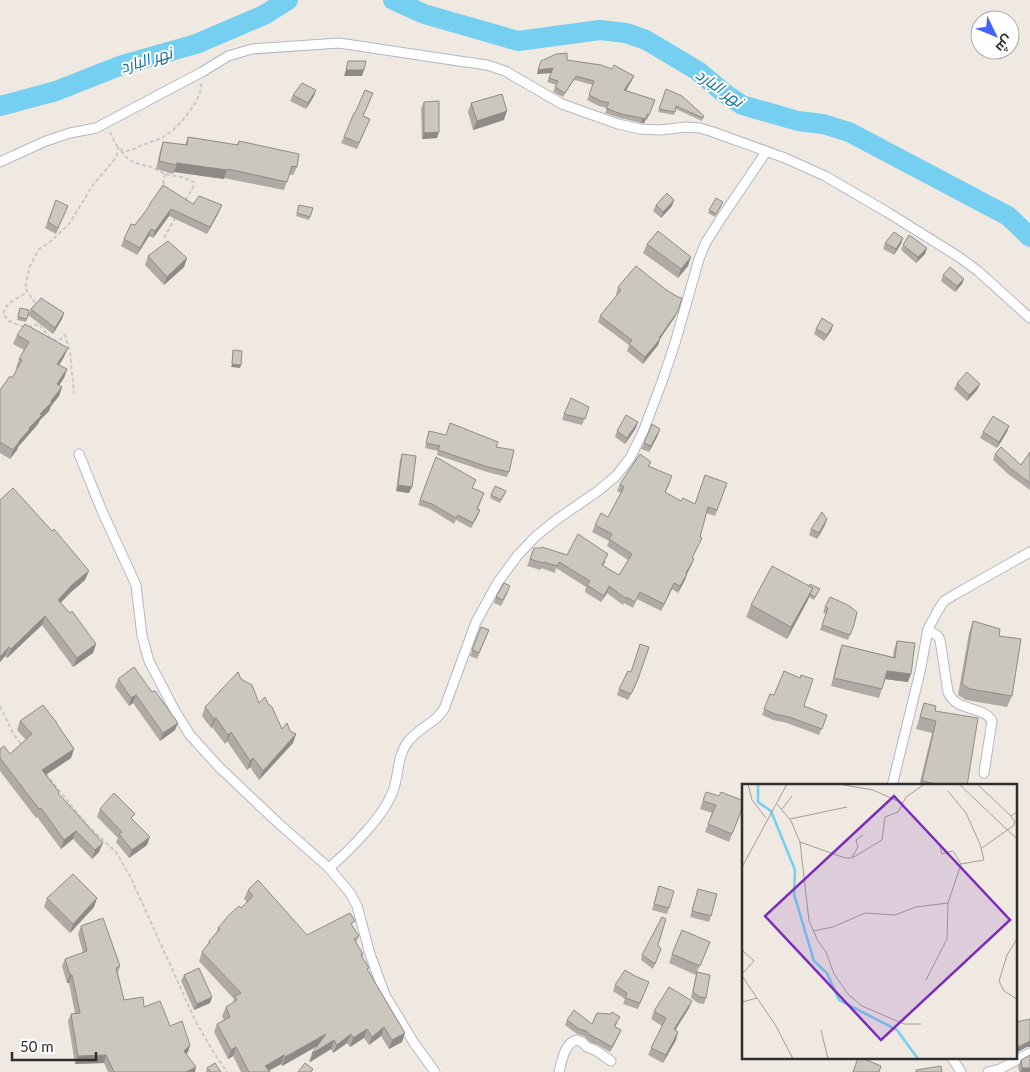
<svg xmlns="http://www.w3.org/2000/svg" width="1030" height="1072" viewBox="0 0 1030 1072" font-family="Lato,Cairo,sans-serif">
<style>
.lines{fill:none;stroke-linecap:round;stroke-linejoin:round}
.river{stroke:#75cff0;stroke-width:20}
.street-casing{stroke:#b4b7c1;stroke-width:11}
.path{stroke:#c9c9c9;stroke-width:2;stroke-dasharray:4 2.5;stroke-linecap:butt}
.street{stroke:#fff;stroke-width:9}
.wall{fill:#afaba4}
.shaded-wall{fill:#8e8b86}
.building{fill:#cbc7bf;stroke:#8e8b86}
.labels{text-anchor:middle;dominant-baseline:central;stroke-width:4;stroke-linejoin:round;paint-order:stroke}
.water-label{font-size:16px;font-style:italic;fill:#0d6fa3;stroke:#fff}
.inset-river{fill:none;stroke:#75cff0;stroke-width:2.5}
.inset-road{fill:none;stroke:#a29e99;stroke-width:1}
.view{fill:#7b2cbf;fill-opacity:0.15;stroke:#7b2cbf;stroke-width:2.5}
.inset-edge{fill:none;stroke:#2e2e2e;stroke-width:2.5}
</style>
<rect width="100%" height="100%" fill="#efe9e1"/>
<g class="lines">
<g class="river">
<polyline points="393,0 424,14 518,41 600,30 626,33 646,40 698,71 724,93 742,105 798,121 823,124 849,132 1008,216 1030,237"/>
<polyline points="0,106 56,91 122,65 196,44 264,15 288,0"/>
</g>
<defs>
<g id="street">
<polyline points="0,162 46,141 70,133 96,128 202,72 228,56 252,49 339,43 459,61 487,65 505,71 562,104 618,124 640,129 660,130 686,127 700,128 713,132 785,158 825,176 887,212 959,257 978,271 1030,318"/>
<polyline points="79,454 102,511 136,585 142,636 149,661 175,711 190,735 219,767 277,822 329,868"/>
<path d="M928,631C933,633 938,634 940,640L948,692C957,713 983,705 992,721L984,773"/>
<polyline points="892,786 920,672 928,629 937,612 944,601 954,595 1030,552"/>
<polyline points="952,1058 961,1072"/>
<path d="M435,1072L414,1043L385,995L370,954L357,906L350,893L329,868C350,850 384,816 393,791C399,775 397,757 407,743C414,733 425,727 434,720C438,717 441,713 444,709L476,622L498,582L518,555L536,536L556,520L598,491L616,476L630,458L643,432L663,379L675,343L699,259L706,242L722,217L766,152"/>
<path d="M559,1072C562,1061 564,1044 576,1040L582,1042L587,1047L595,1050L611,1061"/>
<polyline points="988,1072 1000,1069 1030,1053"/>
</g>
</defs>
<use href="#street" class="street-casing"/>
<g class="path">
<path d="M110,132C113,137 115,145 120,149C128,155 137,146 145,144C153,141 162,139 169,133C180,126 204,96 201,83"/>
<polyline points="121,151 129,160 139,164 151,167 165,174 181,177 194,182 193,188 185,201"/>
<polyline points="165,174 163,181 165,185 165,189"/>
<polyline points="164,238 175,218"/>
<polyline points="35,303 25,288 30,266 39,249 50,242 69,224 93,185 114,160 117,155 118,147"/>
<path d="M24,327L9,321L3,314C5,303 18,298 27,292"/>
<polyline points="28,327 39,324 50,338 56,341 61,339 65,335 70,352 74,393"/>
<polyline points="0,706 14,735 22,745"/>
<polyline points="46,774 88,826 116,852 130,876 196,1022 214,1053 227,1072"/>
</g>
<use href="#street" class="street"/>
</g>
<g class="wall">
<polygon points="567,60 632,80 626,91 655,100 647,120 646,119 644,123 641,123 620,118 605,113 607,108 599,106 587,100 593,85 574,80 563,97 553,92 556,85 547,82 551,73 537,74 541,61"/>
<polygon points="666,89 703,118 702,121 676,109 674,115 658,112"/>
<polygon points="316,90 314,96 306,109 290,101 293,95"/>
<polygon points="424,102 437,138 422,139 421,108"/>
<polygon points="471,103 504,120 473,130 468,112"/>
<polygon points="363,116 370,119 357,149 341,143 344,137"/>
<polygon points="188,137 237,145 239,141 297,167 293,175 289,175 284,190 224,178 224,179 174,172 173,174 156,169 160,151 163,142 185,145"/>
<polygon points="56,200 68,206 56,234 45,228"/>
<polygon points="193,204 222,205 219,212 207,234 169,216 153,238 149,236 137,255 121,246 124,239 148,209 149,205"/>
<polygon points="299,205 313,208 309,220 296,216"/>
<polygon points="656,205 672,206 661,218 653,211"/>
<polygon points="722,205 715,217 708,213 709,210"/>
<polygon points="903,238 901,244 894,255 883,249 885,243"/>
<polygon points="647,244 688,266 678,278 643,253"/>
<polygon points="903,245 927,248 925,254 916,263 901,250"/>
<polygon points="148,256 187,258 184,267 164,285 145,265"/>
<polygon points="943,275 962,284 955,292 941,281"/>
<polygon points="618,287 675,317 660,339 658,345 643,364 627,351 629,345 598,322 600,316 617,295 616,294"/>
<polygon points="20,308 29,310 26,322 17,320"/>
<polygon points="31,309 64,313 62,319 53,334 28,315"/>
<polygon points="833,325 831,331 824,341 814,334 816,329"/>
<polygon points="17,335 64,357 59,365 67,369 64,378 59,385 62,387 59,396 51,406 49,411 40,420 38,424 18,447 17,450 10,459 0,453 0,390 12,378 17,369 16,368 19,359 24,350 13,344"/>
<polygon points="957,383 980,384 977,390 967,401 954,389"/>
<polygon points="589,407 582,425 562,420 564,414"/>
<polygon points="1009,426 1007,432 997,448 980,438 983,432"/>
<polygon points="636,428 625,444 615,437 617,431"/>
<polygon points="429,431 496,447 509,472 507,477 487,472 437,455 438,451 425,448"/>
<polygon points="658,435 649,452 641,449 644,443"/>
<polygon points="1030,452 1030,490 1008,474 993,460 995,454 1021,465"/>
<polygon points="402,454 409,493 396,491 400,460"/>
<polygon points="436,457 473,488 484,493 478,509 478,515 471,528 456,520 454,524 430,509 418,505"/>
<polygon points="651,462 649,466 670,483 665,493 681,501 695,504 727,483 715,516 706,513 700,537 702,538 692,558 691,566 687,574 685,580 678,593 672,589 661,611 637,599 633,608 624,603 623,605 607,593 601,602 585,592 586,587 556,568 555,573 541,568 541,570 527,566 534,548 567,555 606,561 603,566 619,575 628,560 607,546 609,541 592,532 595,525 608,517 621,493 617,491 620,484"/>
<polygon points="495,486 505,494 500,503 490,498"/>
<polygon points="0,500 85,580 70,593 60,603 96,644 93,653 73,667 42,625 7,658 5,656 0,662"/>
<polygon points="825,525 817,539 809,535 811,529"/>
<polygon points="809,586 820,589 818,592 814,600 809,597 787,639 746,617 751,605"/>
<polygon points="508,592 501,606 494,603 496,597"/>
<polygon points="825,607 854,625 848,640 820,630 826,614 823,612"/>
<polygon points="973,621 1012,696 1007,707 966,700 958,695 969,633"/>
<polygon points="481,627 489,630 477,659 470,656"/>
<polygon points="897,641 908,682 885,679 879,698 831,686 839,653 842,645 893,657 894,649"/>
<polygon points="118,679 175,730 160,741 133,703 129,706 115,687"/>
<polygon points="241,679 259,703 268,704 282,729 290,731 296,734 293,743 259,780 250,767 247,770 227,741 225,744 212,727 211,728 202,716 205,707"/>
<polygon points="636,685 628,700 617,695 619,689"/>
<polygon points="770,694 827,715 819,735 787,723 773,720 762,715"/>
<polygon points="924,703 935,711 967,786 919,786 932,733 916,729"/>
<polygon points="20,721 57,724 74,749 71,758 46,775 59,792 58,794 99,852 92,859 73,839 61,849 37,817 36,818 0,771 0,749 10,754 26,740 17,730"/>
<polygon points="706,792 744,805 729,842 705,832 712,813 700,809"/>
<polygon points="100,809 133,820 147,845 129,858 116,842 118,838 97,817"/>
<polygon points="659,886 669,908 667,914 652,910"/>
<polygon points="698,889 711,916 709,922 690,917"/>
<polygon points="248,890 307,935 353,927 359,936 356,942 363,954 362,958 368,970 405,1033 402,1042 389,1049 381,1036 369,1045 364,1038 350,1047 347,1043 333,1053 331,1049 310,1062 309,1061 312,1053 317,1046 282,1066 281,1064 269,1071 270,1072 241,1072 233,1056 228,1059 214,1032 217,1024 224,1020 222,1016 226,1007 233,1003 234,999 199,961 202,952 207,945 209,941 216,933 218,928 247,902 244,899"/>
<polygon points="47,898 97,898 94,907 70,933 44,907"/>
<polygon points="81,926 120,966 118,973 124,1000 144,1007 170,1026 190,1045 188,1052 186,1054 195,1072 108,1072 104,1063 75,1064 68,1021 71,1014 75,1013 69,983 67,983 62,966 65,959 83,953 78,934"/>
<polygon points="658,945 661,949 653,969 641,960 642,955"/>
<polygon points="706,951 697,972 706,998 704,1004 698,1003 691,998 696,975 669,963 672,954"/>
<polygon points="184,975 212,997 210,1003 194,1010 181,981"/>
<polygon points="649,982 638,1009 623,1004 625,999 613,991 615,985"/>
<polygon points="692,1001 689,1008 675,1030 678,1032 676,1040 663,1063 648,1055 651,1048 662,1026 651,1019 654,1011"/>
<polygon points="567,1020 592,1024 618,1022 615,1027 621,1030 619,1035 610,1052 598,1045 590,1042 584,1036 577,1034 565,1025"/>
<polygon points="1021,1060 1030,1072 1019,1072 1018,1066"/>
<polygon points="207,1068 221,1072 207,1072 206,1071"/>
</g>
<g class="shaded-wall">
<polygon points="553,68 552,73 537,74 538,70"/>
<polygon points="346,70 364,70 362,76 344,76"/>
<polygon points="634,76 632,80 623,95 624,90"/>
<polygon points="316,90 314,96 306,109 308,103"/>
<polygon points="507,111 504,120 473,130 477,121"/>
<polygon points="642,118 646,119 644,123 641,123"/>
<polygon points="439,132 437,138 422,139 424,133"/>
<polygon points="177,163 227,170 224,179 174,172"/>
<polygon points="674,200 672,206 661,218 663,212"/>
<polygon points="222,205 219,212 207,234 210,227"/>
<polygon points="171,209 169,216 153,238 155,231"/>
<polygon points="151,229 149,236 137,255 140,248"/>
<polygon points="903,238 901,244 894,255 896,249"/>
<polygon points="927,248 925,254 916,263 918,257"/>
<polygon points="691,257 688,266 678,278 681,269"/>
<polygon points="187,258 184,267 164,285 167,277"/>
<polygon points="964,279 962,284 955,292 957,286"/>
<polygon points="678,311 675,317 657,343 660,339 658,345 643,364 645,357"/>
<polygon points="64,313 62,319 53,334 55,328"/>
<polygon points="833,325 831,331 824,341 827,335"/>
<polygon points="68,348 64,357 54,373 57,364"/>
<polygon points="232,364 241,365 240,368 231,367"/>
<polygon points="67,369 64,378 54,393 57,384"/>
<polygon points="980,384 977,390 967,401 969,395"/>
<polygon points="62,387 59,396 51,406 49,411 40,420 38,424 18,447 17,450 10,459 13,450 19,441"/>
<polygon points="638,422 636,428 625,444 627,438"/>
<polygon points="1009,426 1007,432 997,448 999,442"/>
<polygon points="660,429 658,435 649,452 651,446"/>
<polygon points="398,485 412,487 409,493 396,491"/>
<polygon points="480,510 478,515 471,528 473,523"/>
<polygon points="827,519 825,525 817,539 819,533"/>
<polygon points="694,559 691,566 683,580 686,573"/>
<polygon points="89,571 85,580 70,593 55,609 58,600 73,584"/>
<polygon points="687,574 685,580 678,593 680,586"/>
<polygon points="674,583 672,589 661,611 664,604"/>
<polygon points="609,586 607,593 601,602"/>
<polygon points="813,588 808,600 787,639 791,627"/>
<polygon points="45,616 42,625 7,658 11,649"/>
<polygon points="96,644 93,653 73,667 77,658"/>
<polygon points="9,647 5,656 0,662 0,657"/>
<polygon points="887,671 911,674 908,682 884,679"/>
<polygon points="136,695 133,703 129,706 131,698"/>
<polygon points="216,718 212,727 211,728 214,719"/>
<polygon points="178,723 175,730 160,741 163,733"/>
<polygon points="231,732 227,741 225,744 228,735"/>
<polygon points="296,734 293,743 259,780 263,771"/>
<polygon points="74,749 71,758 39,779 42,770"/>
<polygon points="253,758 250,767 247,770 250,761"/>
<polygon points="76,831 73,839 61,849 64,840"/>
<polygon points="150,837 147,845 129,858 132,850"/>
<polygon points="103,843 99,852 92,859 95,850"/>
<polygon points="97,898 94,907 70,933 73,924"/>
<polygon points="70,975 72,975 69,983 67,983"/>
<polygon points="212,997 210,1003 194,1010 197,1004"/>
<polygon points="692,1001 689,1008 671,1037 674,1029"/>
<polygon points="384,1027 381,1036 369,1045 372,1037"/>
<polygon points="367,1029 364,1038 350,1047 353,1038"/>
<polygon points="621,1030 619,1035 610,1052 612,1047"/>
<polygon points="678,1032 676,1040 663,1063 666,1055"/>
<polygon points="405,1033 402,1042 389,1049 392,1040"/>
<polygon points="326,1034 323,1043 282,1066 285,1057"/>
<polygon points="351,1034 347,1043 333,1053 337,1045"/>
<polygon points="334,1040 331,1049 310,1062 313,1053"/>
<polygon points="1030,1041 1030,1047 1027,1047 1016,1053 1018,1047"/>
<polygon points="190,1045 188,1052 181,1058 184,1051"/>
<polygon points="236,1047 233,1056 228,1059 231,1050"/>
<polygon points="106,1055 104,1063 75,1064 78,1056"/>
<polygon points="284,1055 281,1064 266,1072 265,1066"/>
<polygon points="196,1067 195,1072 186,1072"/>
<polygon points="1022,1068 1030,1068 1030,1072 1021,1072"/>
</g>
<g class="building">
<polygon points="567,53 567,60 601,65 612,69 614,65 634,76 624,90 655,100 649,115 647,114 646,119 642,118 621,114 606,108 609,103 601,101 589,95 594,81 576,76 565,93 555,87 558,81 549,78 553,68 538,70 541,61 556,54"/>
<polygon points="348,61 366,61 364,70 346,70"/>
<polygon points="302,83 316,90 308,103 293,95"/>
<polygon points="666,89 682,96 704,116 703,118 676,106 675,112 659,109"/>
<polygon points="365,90 373,93 363,116 370,119 359,143 344,137 354,113 355,113"/>
<polygon points="502,94 507,111 477,121 471,103"/>
<polygon points="439,101 439,132 424,133 424,102"/>
<polygon points="188,137 238,145 239,141 299,154 297,167 292,166 287,182 228,169 227,170 177,163 176,165 159,161 163,142 187,145"/>
<polygon points="163,185 193,204 199,196 222,205 210,227 171,209 155,231 151,229 140,248 124,239 131,224 135,225 150,205 149,205"/>
<polygon points="667,193 674,200 663,212 656,205"/>
<polygon points="716,198 723,202 716,214 709,210"/>
<polygon points="56,200 68,206 58,228 48,222"/>
<polygon points="299,205 313,208 310,217 297,213"/>
<polygon points="658,231 691,257 681,269 647,244"/>
<polygon points="894,232 903,238 896,249 885,243"/>
<polygon points="909,235 927,248 918,257 903,245"/>
<polygon points="168,241 187,258 167,277 148,256"/>
<polygon points="636,266 665,289 678,297 682,298 678,311 659,338 660,339 645,357 629,344 632,340 600,316 621,290 618,287"/>
<polygon points="950,267 964,279 957,286 943,275"/>
<polygon points="41,298 64,313 55,328 31,309"/>
<polygon points="20,308 29,310 27,319 18,317"/>
<polygon points="822,318 833,325 827,335 816,329"/>
<polygon points="25,324 68,348 57,364 67,369 57,384 62,387 51,401 52,402 40,414 42,415 29,428 30,429 19,441 20,441 13,450 0,442 0,390 10,376 12,378 22,360 19,359 29,342 17,335"/>
<polygon points="233,350 242,351 241,365 232,364"/>
<polygon points="967,372 980,384 969,395 957,383"/>
<polygon points="571,398 589,407 585,419 564,414"/>
<polygon points="626,415 638,422 627,438 617,431"/>
<polygon points="993,416 1009,426 999,442 983,432"/>
<polygon points="450,423 498,442 496,447 514,450 509,472 488,467 438,450 440,446 426,443 429,431 446,435"/>
<polygon points="652,424 660,429 651,446 644,443"/>
<polygon points="1001,447 1021,465 1030,452 1030,483 1010,468 995,454"/>
<polygon points="402,454 416,456 412,487 398,485"/>
<polygon points="640,454 651,462 648,466 672,476 665,492 681,501 683,498 695,504 705,475 727,483 717,510 708,507 700,537 702,538 692,558 694,559 686,573 687,574 680,586 674,583 664,604 640,592 635,602 626,597 625,598 609,586 604,596 587,585 590,581 559,562 557,566 544,562 543,563 530,559 534,548 541,548 542,547 567,555 578,534 608,554 602,565 619,575 632,554 609,539 612,534 595,525 601,513 608,517 624,487 620,484"/>
<polygon points="436,457 476,480 472,488 484,493 477,509 480,510 473,523 458,515 456,518 432,504 420,500"/>
<polygon points="495,486 506,491 501,500 491,495"/>
<polygon points="13,488 52,531 54,529 89,571 73,584 58,600 70,613 72,611 96,644 77,658 45,616 11,649 9,647 0,657 0,500"/>
<polygon points="822,512 827,519 819,533 811,529"/>
<polygon points="772,566 813,588 791,627 751,605"/>
<polygon points="504,583 510,586 503,600 496,597"/>
<polygon points="810,584 820,589 815,597 810,594 813,588 809,586"/>
<polygon points="830,597 848,605 857,612 854,625 850,635 822,625 828,608 825,607"/>
<polygon points="973,621 1000,629 999,636 1021,639 1012,696 970,689 962,684"/>
<polygon points="481,627 489,630 479,653 472,650"/>
<polygon points="897,641 915,643 911,674 887,671 882,689 834,678 842,645 895,658"/>
<polygon points="640,644 649,647 638,679 631,694 619,689 628,671 631,672"/>
<polygon points="134,667 152,692 155,691 178,723 163,733 136,695 131,698 118,679"/>
<polygon points="784,671 800,678 801,675 813,679 804,706 827,715 822,729 789,717 775,714 764,709 770,694 774,695"/>
<polygon points="238,672 241,679 252,685 259,703 265,697 268,704 272,707 282,729 287,723 290,731 296,734 263,771 253,758 250,761 231,732 228,735 216,718 214,719 205,707"/>
<polygon points="924,703 936,706 935,711 978,718 967,786 946,786 922,781 936,721 920,717"/>
<polygon points="43,705 57,723 57,724 74,749 42,770 59,792 58,793 103,843 95,850 76,831 64,840 41,808 39,809 0,758 0,749 4,746 10,754 32,734 20,721"/>
<polygon points="706,792 719,796 721,792 744,801 744,804 732,834 708,824 716,805 703,801"/>
<polygon points="114,793 135,814 131,818 150,837 132,850 119,834 122,832 100,809"/>
<polygon points="73,874 97,898 73,924 47,898"/>
<polygon points="258,880 307,935 350,913 355,921 351,924 359,936 354,939 363,954 361,955 369,968 367,969 405,1033 392,1040 384,1027 372,1037 367,1029 353,1038 351,1034 337,1045 334,1040 313,1053 312,1053 326,1034 285,1057 284,1055 265,1066 270,1072 249,1072 236,1047 231,1050 217,1024 230,1017 226,1007 237,1000 235,996 241,993 202,952 210,942 209,941 220,929 218,928 229,915 239,906 241,908 253,896 248,890"/>
<polygon points="659,886 674,891 669,908 654,904"/>
<polygon points="698,889 717,894 711,916 692,911"/>
<polygon points="662,917 666,919 658,945 661,949 655,964 642,955"/>
<polygon points="103,918 120,966 116,968 124,1000 143,997 144,1007 160,1001 170,1026 182,1021 190,1045 184,1051 196,1067 186,1072 114,1072 106,1055 78,1056 71,1014 80,1013 72,975 70,975 65,959 87,951 81,926"/>
<polygon points="682,930 710,942 700,966 672,954"/>
<polygon points="199,968 212,997 197,1004 184,975"/>
<polygon points="625,970 635,976 649,982 640,1003 625,998 627,993 615,985"/>
<polygon points="697,972 710,975 706,998 700,997 693,992"/>
<polygon points="669,987 692,1001 674,1029 678,1032 666,1055 651,1048 666,1018 654,1011"/>
<polygon points="574,1010 592,1024 597,1013 611,1014 612,1012 620,1017 614,1026 621,1030 612,1047 600,1040 592,1036 586,1031 579,1029 567,1020"/>
<polygon points="1030,1019 1030,1041 1018,1047 1018,1044 1016,1045 1016,1022"/>
<polygon points="1030,1055 1030,1068 1022,1068 1021,1060"/>
<polygon points="858,1058 862,1058 881,1066 879,1072 853,1072"/>
<polygon points="215,1063 221,1072 211,1072 207,1068"/>
<polygon points="305,1063 313,1069 311,1072 298,1072"/>
<polygon points="941,1066 942,1072 916,1072 916,1070"/>
</g>
<g class="labels">
<g class="water-label">
<text transform="translate(146 59) rotate(-17)">نهر البارد</text>
<text transform="translate(720 87) rotate(35)">نهر البارد</text>
</g>
</g>
<g transform="translate(742 784)">
<rect width="275" height="275" fill="#efe9e1"/>
<path class="inset-river" d="M16,0V18L29,27L53,86L52,110L72,177L85,189L97,216L155,246L176,275"/>
<path class="inset-road" d="M6,0L10,16L24,34M96,0L131,6L160,19M217,0L275,55M235,0L269,32M35,20L49,37L58,58L67,137L76,157L84,168L92,190L106,210L120,222L162,240H179M40,25L50,12M48,35L105,23M58,58L103,74H110L140,56L143,33L156,28L164,13L183,0M198,63L200,70L211,67L219,80M240,64L271,42L273,38L269,32L275,28M110,73L116,63L114,56L121,51M0,83L45,0M71,147L91,143L123,129L153,131L174,123L206,119L219,80L242,76L238,60L224,29L206,7M275,155L265,171L257,197L262,207L275,215M0,166L12,177L0,190M0,192L34,242L51,275M184,196L205,155L206,119M0,218L15,214M79,246L86,275"/>
<path class="view" d="M152,12L268,136L139,256L23,132Z"/>
<rect width="275" height="275" class="inset-edge"/>
</g>
<g transform="translate(995 35) rotate(133)"><circle r="24" fill="#ffffff" stroke="#ababab"/>
<path d="M0-4L9 19L0 12L-9 19Z" fill="#4264fb"/>
<text y="-8" font-size="14" font-weight="bold" text-anchor="middle" fill="#2e2e2e">ش</text>
</g>
<path d="M12 1052v8h84v-8" fill="none" stroke="#2e2e2e" stroke-width="2.5"/>
<text x="20" y="1052" font-size="15" fill="#2e2e2e" stroke="#ffffff" stroke-width="4" paint-order="stroke">50 m</text>
</svg>
